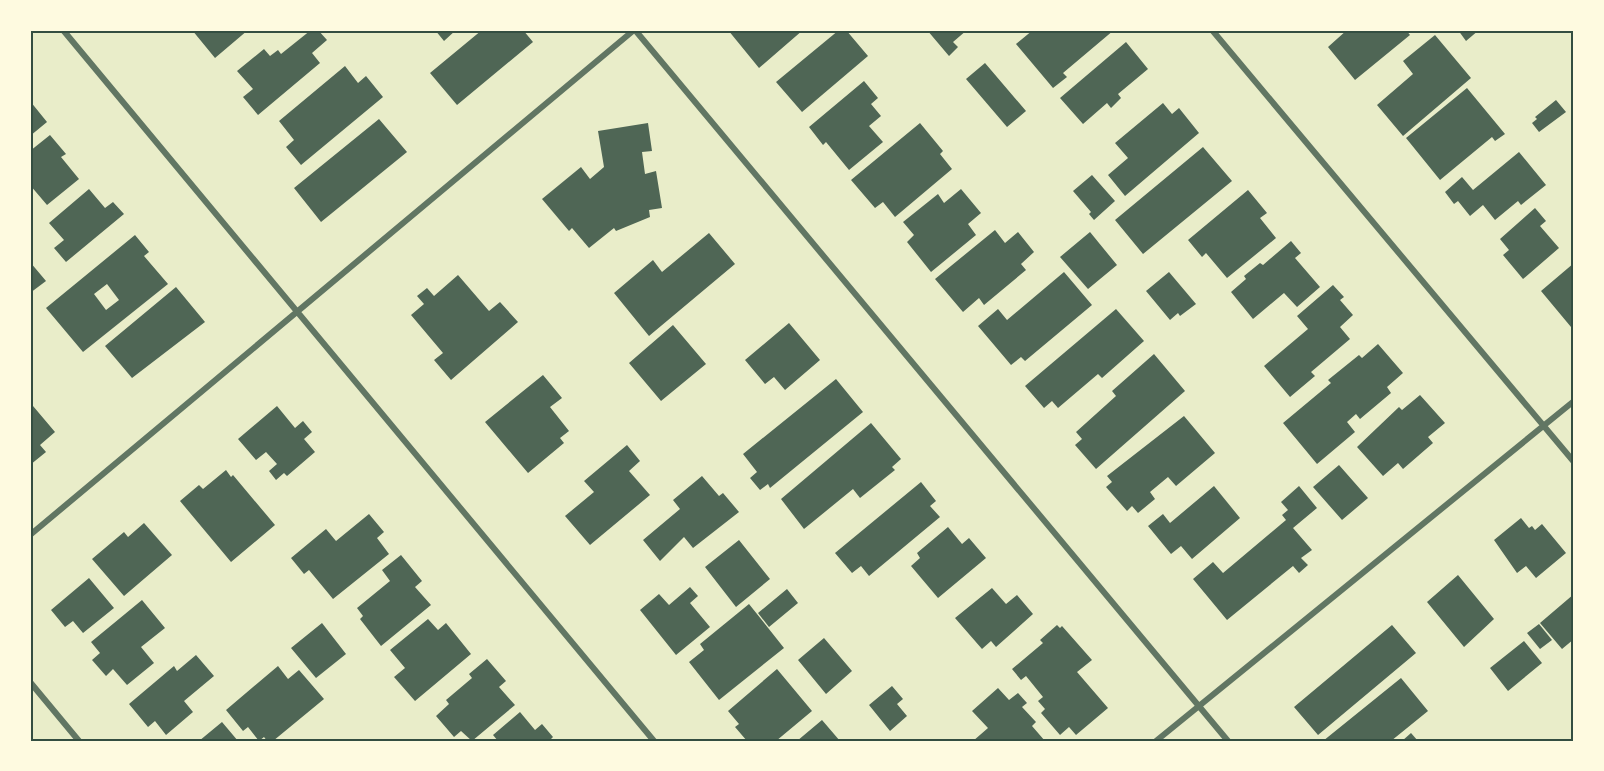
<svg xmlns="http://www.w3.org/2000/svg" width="1604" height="771" viewBox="0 0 1604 771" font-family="'DejaVu Sans',sans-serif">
<rect width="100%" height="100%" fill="#e9edc9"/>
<!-- building -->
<path fill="#4f6655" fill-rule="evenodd" d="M192,30h56l-33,28z
M311,30h7l9,10 -15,13 8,10 -62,52 -15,-18 10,-8 -16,-18 27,-22 6,7 8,-6 3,4z
M435,30h21l-12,11z
M482,30h41l10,12 -76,63 -27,-32z
M728,30h75l-44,38z
M839,30h7l22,26 -66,56 -26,-30z
M927,30h40l-14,12 5,5 -9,9z
M1033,30h81l-51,43 4,4 -14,11 -37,-44z
M1347,30h59l4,5 -55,45 -27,-33z
M1458,30h21l-13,11z
M1435,35l36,43 -68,58 -26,-31 36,-31 -10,-13z
M1126,42l22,27 -30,25 3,4 -10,10 -4,-5 -24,21 -23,-26z
M985,63l41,48 -19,16 -41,-48z
M345,66l13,17 8,-7 17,21 -82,68 -15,-18 8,-7 -15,-19z
M864,81l14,17 -7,6 10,12 -12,10 14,16 -34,28 -23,-28 -3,3 -14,-18z
M1467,88l38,46 -10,7 -3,-4 -52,43 -34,-42z
M1556,100l10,12 -27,20 -7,-9 5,-4 -2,-2z
M30,101l17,21 -17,14z
M1163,103l9,11 7,-6 20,25 -74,63 -17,-21 20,-17 -13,-15z
M379,119l28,33 -86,70 -27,-34z
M648,123l4,28 -10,1 3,22 11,-3 6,37 -13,2 1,7 -34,14 -2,-3 -25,20 -17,-20 -3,3 -27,-32 39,-32 9,12 14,-12 -6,-36z
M920,123l23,28 -3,3 12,15 -57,48 -12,-15 -8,6 -24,-28z
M50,135l16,19 -5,3 18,22 -32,26 -17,-20v-34z
M1203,147l29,34 -89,73 -28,-34z
M1519,152l27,33 -25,20 -3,-4 -23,19 -12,-15 -13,11 -12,-15 -4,3 -9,-12 17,-15 11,13z
M1092,175l23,26 -21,19 -5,-6 2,-2 -18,-21z
M89,189l16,19 8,-6 11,12 -58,48 -12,-14 10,-8 -15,-17z
M961,189l20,24 -13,11 8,11 -45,37 -24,-30 7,-7 -11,-13 35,-28 6,9z
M1248,190l19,23 -7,5 16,20 -49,40 -21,-25 -4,4 -14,-17z
M1535,208l11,13 -6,5 19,22 -36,31 -20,-24 6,-5 -9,-11z
M995,230l10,13 13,-11 16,20 -13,12 5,6 -42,35 -5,-7 -16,14 -28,-33z
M1090,232l27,33 -29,24 -28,-32z
M709,233l26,31 -86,72 -35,-43 39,-33 9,12z
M135,235l14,17 -5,4 24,28 -85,68 -37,-44zM107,284l12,16 -13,10 -12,-16z
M1291,241l10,12 -6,5 25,29 -23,20 -13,-14 -31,26 -22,-27 15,-13 -2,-3 16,-13 3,2z
M30,262l16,19 -16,12z
M1574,263v61l-3,3 -30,-36z
M1064,272l28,33 -67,56 -4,-4 -10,8 -33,-39 20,-17 9,11z
M1169,272l27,32 -16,12 -2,-3 -8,7 -24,-29z
M458,275l31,36 11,-9 18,20 -67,58 -17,-20 9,-7 -32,-38 13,-11 -7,-8 10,-8 7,8z
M1333,285l11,12 -4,3 13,15 -13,12 10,12 -39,33 4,4 -25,21 -26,-31 44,-37 -11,-13z
M176,287l29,35 -73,56 -27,-32z
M1116,309l28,32 -42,37 -4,-4 -40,34 -6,-7 -8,7 -19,-22z
M789,323l31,37 -35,30 -11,-13 -9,7 -20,-24z
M673,325l33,39 -45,37 -32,-38z
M1378,344l25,29 -16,14 4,6 -31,26 -4,-5 -9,8 8,10 -38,32 -34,-41 48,-40 -3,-3 31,-25 3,3z
M1154,354l31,37 -89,78 -21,-24 7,-6 -6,-7 40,-36 -4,-5z
M543,375l19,23 -12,9 19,24 -9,7 4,5 -36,30 -43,-51z
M836,379l27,33 -93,76 -2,-4 -8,6 -10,-12 7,-6 -14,-18z
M1420,395l25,28 -17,14 5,6 -30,26 -5,-6 -15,13 -26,-29 42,-40 3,3z
M33,406l22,26 -15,13 6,7 -16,13v-56z
M277,406l18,22 8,-7 9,11 -8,7 11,13 -28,24 -3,-3 -8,7 -7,-9 8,-7 -11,-12 -10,8 -18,-21z
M1184,416l31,37 -39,33 -8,-9 -18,15 5,7 -17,14 -6,-7 -5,5 -21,-24 6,-5 -5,-6z
M871,423l30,36 -9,8 3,3 -35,28 -7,-9 -49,40 -23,-30z
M627,445l13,16 -11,10 21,24 -60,50 -25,-29 29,-24 -10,-11z
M1339,465l29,33 -26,22 -29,-33z
M226,470l5,7 2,-2 42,50 -44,37 -51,-61 19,-16 4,4z
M702,476l17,20 4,-3 16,19 -46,36 -9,-11 -24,24 -17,-21 37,-31 -7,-9z
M921,482l15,19 -6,5 10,11 -71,59 -8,-10 -9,7 -17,-20z
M1214,486l26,32 -48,41 -11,-13 -10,8 -23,-28 15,-12 7,9z
M1299,486l18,22 -24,20 19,22 -11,8 7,7 -9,8 -6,-7 -66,54 -34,-41 20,-17 10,11 63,-53 -4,-5 6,-5 -7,-8z
M369,514l15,18 -7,6 12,16 -56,45 -24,-29 -5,4 -13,-16 35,-29 10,12z
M1521,518l8,10 3,-2 3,4 7,-6 24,29 -30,25 -10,-12 -9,7 -23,-33z
M144,523l28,32 -48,41 -32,-37 32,-27 4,5z
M948,527l14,17 7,-6 17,20 -48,40 -27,-32 9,-8 -3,-5z
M739,540l31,39 -34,28 -31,-40z
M401,555l21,26 -7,6 16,18 -50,41 -21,-27 3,-3 -6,-8 33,-27 -8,-11z
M1458,575l36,44 -30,28 -37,-45z
M89,578l25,30 -31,25 -10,-12 -8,6 -14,-17z
M690,587l8,9 -8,7 20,24 -34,28 -36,-45 19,-16 10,11z
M992,588l14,16 11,-9 16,19 -37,33 -5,-6 -9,8 -27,-31z
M787,589l11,14 -29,24 -11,-14z
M1574,594v45l-12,10 -22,-26z
M142,600l23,28 -24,19 13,16 -27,22 -14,-16 -7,7 -14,-16 8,-7 -9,-11z
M749,604l35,44 -65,52 -30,-38 15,-12 -4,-6z
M428,619l10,11 8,-7 25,31 -56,47 -21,-24 11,-9 -15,-18z
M322,623l24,31 -30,24 -25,-30z
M1539,624l13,16 -12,9 -13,-16z
M1057,625l3,3 2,-2 30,34 -15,12 31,36 -32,27 -7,-8 -9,8 -19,-22 4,-4 -7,-8 5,-4 -17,-21 -5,4 -9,-11 31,-26 -3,-3z
M1392,625l24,28 -98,82 -24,-28z
M824,638l28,33 -26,23 -28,-34z
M1524,641l18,22 -34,28 -18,-23z
M196,655l18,21 -30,25 9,11 -27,23 -11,-14 -7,6 -19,-23 45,-38 3,5z
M487,659l19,22 -7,6 16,18 -43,36 -11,-10 -7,6 -18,-21 13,-12 -3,-4 26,-22 -3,-4z
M278,666l10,13 11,-9 25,29 -51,42h-6l-3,-4 -5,4 -11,-14 -5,4 -17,-21z
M777,669l35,42 -36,30h-29l-12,-14 4,-3 -11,-13z
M1401,678l27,33 -37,30h-68z
M892,686l11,13 -6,5 10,12 -17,15 -21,-26z
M998,688l11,12 9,-7 9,10 -5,4 14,15 -4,4 13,15h-72l15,-13 -16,-17z
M520,712l15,18 7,-6 11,13 -4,4h-51l-5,-6z
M822,720l18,21h-43z
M222,722l16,19h-39z
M1411,733l7,8h-16z"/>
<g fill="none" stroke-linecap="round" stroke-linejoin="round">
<!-- minor -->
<path stroke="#617663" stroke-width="6" d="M63,30l591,711
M635,30l593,711
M1212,30l362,432
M30,535l604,-505
M30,682l49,59
M1156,741l418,-340"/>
</g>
<!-- border -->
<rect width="1604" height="771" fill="none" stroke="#fefae0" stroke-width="63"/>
<rect x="32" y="32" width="1540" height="708" fill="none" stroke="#344e41" stroke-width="2"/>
</svg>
